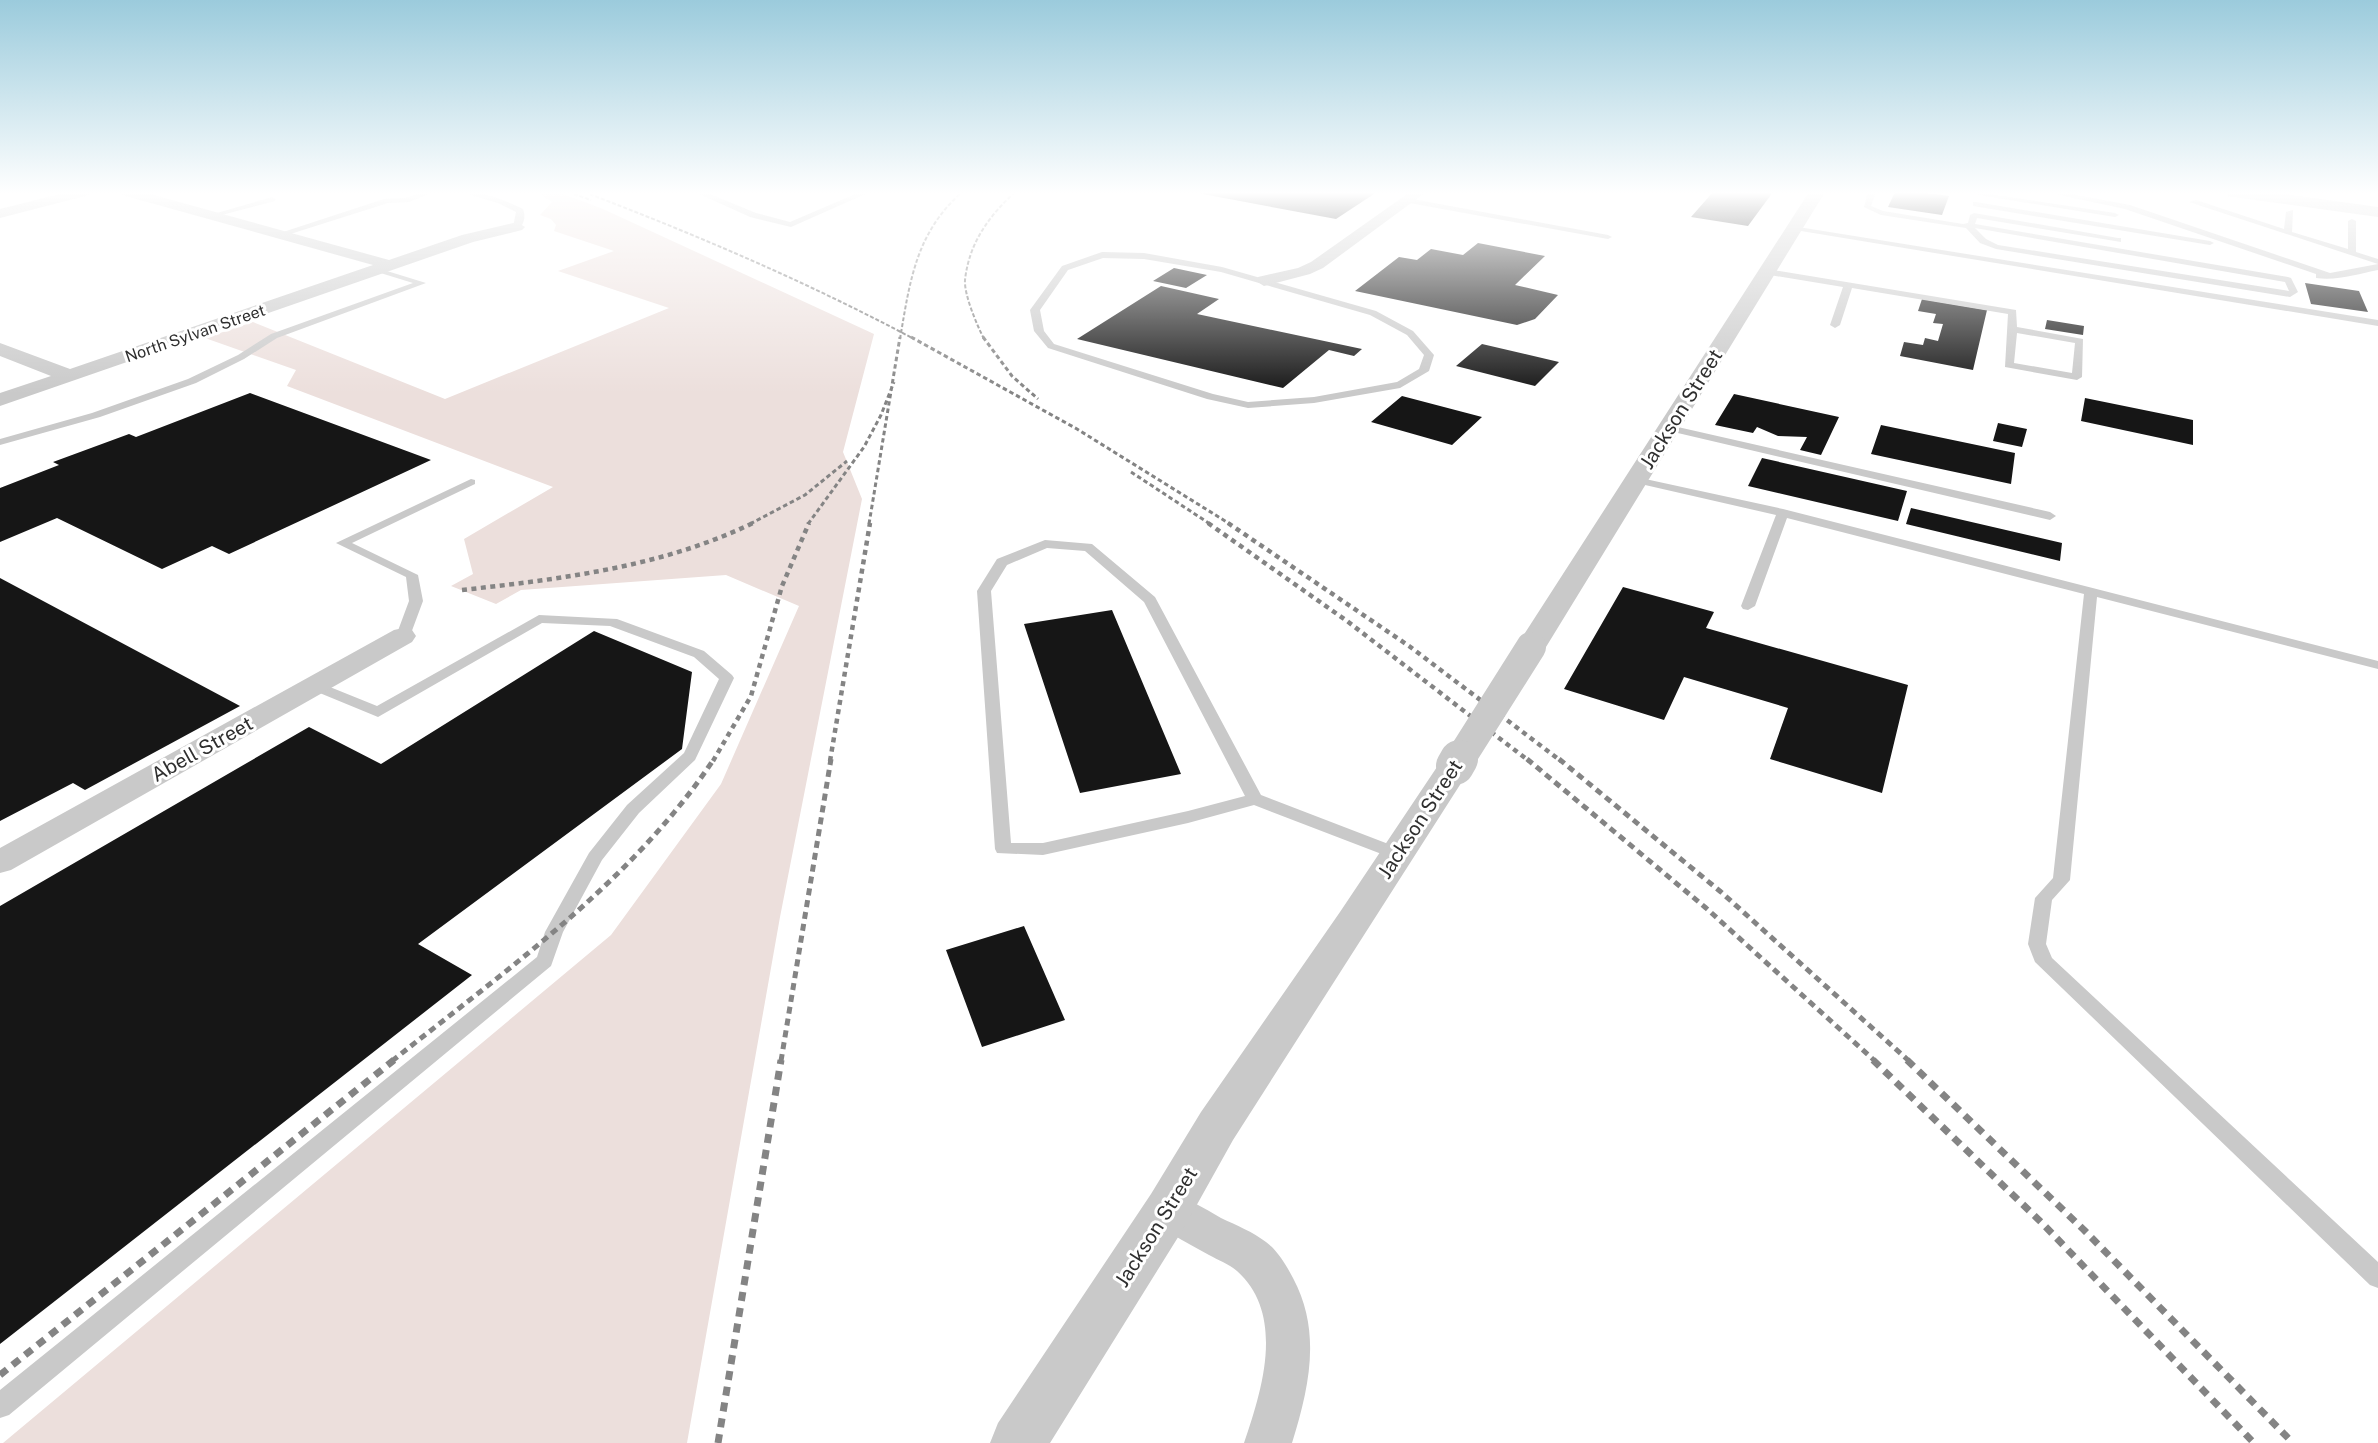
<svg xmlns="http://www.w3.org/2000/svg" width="2378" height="1443" viewBox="0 0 2378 1443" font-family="'Public Sans',sans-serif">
<rect width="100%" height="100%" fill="#fff"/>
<!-- green -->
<path fill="#ecdfdc" d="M537,192h21l45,17 271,125 -31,118 19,47 -82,418 -93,526h-684l608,-508 110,-151 78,-178 -73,-31 -205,15 -25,14 -45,-18 22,-12 -9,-35 89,-52 -266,-101 9,-16 -91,-32 48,-16 192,77 224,-91 -111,-37 56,-20 -60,-20 2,-6 -5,-6 -11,-4 12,-13z"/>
<!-- building -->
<path fill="#161616" d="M1192,192h185l-41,27z
M1713,192h60l-25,34 -57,-9z
M1895,192h26l28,4 -7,19 -54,-8z
M1478,243l67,13 -30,29 43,10 -23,24 -18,6 -162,-34 44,-34 18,3 14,-11 32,6z
M1174,268l33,7 -21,13 -33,-7z
M2305,283l54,8 9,21 -57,-8z
M1161,286l58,13 -22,15 165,35 -8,7 -25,-6 -46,38 -206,-49z
M1922,299l65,11 -14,60 -73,-14 4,-14 19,3 2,-7 13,3 5,-17 -10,-1 3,-9 -18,-3z
M2047,320l37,6 -1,9 -38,-6z
M1482,344l77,18 -24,24 -79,-20z
M250,393l181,67 -202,94 -17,-8 -50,23 -105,-51 -57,24v-54l59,-23 -6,-3 76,-28 7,3z
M1734,394l105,23 -18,38 -21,-5 7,-13 -29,-1 -21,-9 -4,6 -38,-8z
M1402,396l80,21 -30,28 -81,-23z
M2085,398l108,22v25l-112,-24z
M1998,423l29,6 -5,18 -29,-6z
M1881,425l134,28 -4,31 -140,-30z
M1762,458l145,33 -9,30 -150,-35z
M1911,508l151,35 -2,18 -154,-37z
M0,578l240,128 -155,84 -12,-7 -73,38z
M1623,587l91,25 -8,16 202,57 -26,108 -112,-34 18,-51 -104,-31 -20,43 -100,-31z
M1112,610l69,164 -101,19 -56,-169z
M594,631l98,41 -10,77 -264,195 54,31 -472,369v-438l309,-179 72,37z
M1024,926l41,94 -83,27 -36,-97z"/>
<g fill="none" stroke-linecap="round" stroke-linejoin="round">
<!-- service -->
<path fill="#c9c9c9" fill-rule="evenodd" d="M423,192h11l-25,10 -21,1 -104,33 -7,-2 107,-35 21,-1z
M461,192c22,0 42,7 62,17 3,7 1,18 -6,20l-4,-2 3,-15 -18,-9z
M695,192h10l51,21 34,9 70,-30h10l-79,35 -41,-10z
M1868,192h8l-5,14 12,5 80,13 5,-1 2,-8 4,-2 144,25h3v4l-144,-24 -2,6 313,53 3,1 7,14 -8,5 -294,-48 -16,-6 -14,-15 -85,-13 -17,-8zM1975,228l310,54 4,9 -291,-46 -12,-6z
M1976,192l139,21 4,2 -4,2 -136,-22z
M2046,192h15l69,13 200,68 48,-9 -189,-62 7,-2 88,29 2,-17 7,-2 -1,22 56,17v-28l4,-2 4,2v31l22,7v11c-20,4 -41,11 -62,8v-4l-191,-65z
M272,197l4,2 -1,2 -61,16 -4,-2z
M1407,198l201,37 4,2 -4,2 -204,-37v-4z
M1976,202l234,39 4,2 -4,2 -237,-39v-4z
M1792,226l586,94v6l-583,-96h-3z
M1102,252l42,1 78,14 154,44 37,20 21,24 -5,16 -29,17 -86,15 -66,5 -41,-9 -159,-51 -14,-17 -4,-21 32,-44zM1103,258l41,1 77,13 149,43 37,20 17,20 -5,14 -22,13 -83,15 -66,5 -35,-8 -159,-50 -10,-13 -4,-21 28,-40z
M374,267l52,16 -149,55 -33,21 -48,24 -96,34 -100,28v-6l92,-26 96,-34 50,-24 33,-21 142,-51 -39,-12z
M1767,269l249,41 1,17 66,12 -1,38 -5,3 -72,-13 3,-53 -156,-26 -12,37 -5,3 -5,-3 13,-38 -79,-13 -1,-2zM2017,333l58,10 -3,30 -58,-10z
M1669,425l381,87 6,4 -6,4 -385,-90 -1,-2z
M1636,477l147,32 595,152v8l-281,-72 -27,283 -18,20 -6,44 6,14 326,304v26l-8,-3 -335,-323 -7,-18 7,-46 18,-20 31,-284 -297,-76 -32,88 -7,4 -5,-1 -2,-3 35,-91 -144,-33v-4z
M471,479l4,1v4l-123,59 66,32 5,26 -13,35 -2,3h-10l-2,-3 13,-35 -3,-24 -70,-34z
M1045,540l47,4 63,53 106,198 143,55 2,4 -2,4h-12l-138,-53 -66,18 -145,32 -46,-2 -2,-4 -18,-258 20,-32zM1047,548l38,3 59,51 101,194 -57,15 -145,32h-32l-20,-252 16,-26z
M539,615l78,4 87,32 28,24 2,3 -39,82 -56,53 -37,47 -39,72 -12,34 -542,449 -9,3v-28l537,-433 8,-25 44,-79 38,-48 57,-52 35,-74 -25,-22 -84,-31 -68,-3 -164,94 -68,-28 -2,-3 2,-3h10l57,23z"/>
<!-- minor -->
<path fill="#c9c9c9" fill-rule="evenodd" d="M68,192h23l-2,3 -89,23v-9z
M120,192h23l246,68 73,-25 55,-13 8,5 -3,3 -49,12 -473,164v-13l51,-17 -51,-20v-13l70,26 303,-104 -251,-70z
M1410,192h16l-103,76 -13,6 -46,12 -8,-5 2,-4 40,-9 13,-6z
M403,628l9,2 4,6 -4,6 -401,228 -11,3v-25l394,-218z
M1168,1191c19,7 36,17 53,27 15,7 32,14 45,24 12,9 20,23 27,36 29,54 16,110 -1,165h-48c18,-53 42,-128 -7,-172 -8,-7 -19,-11 -28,-16 -19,-10 -37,-21 -56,-32l-6,-13 6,-13z"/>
<!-- tertiary -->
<path fill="#c9c9c9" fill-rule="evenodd" d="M1809,192h16l-279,455 -4,7 -11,2 -11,-2 -4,-7z
M2226,192h44l108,15v10l-144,-20 -6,-1z
M1455,755l12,3 5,8 -239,374 -48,86 -135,217h-60l8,-20 153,-229 50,-82 139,-200 103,-154z"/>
<!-- rail-far4 -->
<path stroke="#848484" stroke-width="2" stroke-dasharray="4 2" stroke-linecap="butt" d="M568,192l23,8
M584,192c113,43 223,90 330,147
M900,339c10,-59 16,-106 62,-147
M984,339c-7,-14 -20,-44 -19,-59 4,-37 24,-64 50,-88"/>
<!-- rail-far3 -->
<path stroke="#848484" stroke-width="3" stroke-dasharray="4.5 3" stroke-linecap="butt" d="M911,337l166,92 153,95
M983,337l29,39 26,23
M1131,472l79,52
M750,524l55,-29 42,-34
M808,524l56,-77 17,-32 13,-33
M869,524l31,-187"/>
<!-- rail-far2 -->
<path stroke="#848484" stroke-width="4.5" stroke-dasharray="5 4.5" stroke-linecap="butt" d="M1208,523l139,98 182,140
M1228,523l181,123 152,115
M462,590c99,-11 200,-23 291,-67
M713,761l38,-65 31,-110 27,-63
M830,761l40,-238"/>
<!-- rail-far1 -->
<path stroke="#848484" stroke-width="5" stroke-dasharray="7 5" stroke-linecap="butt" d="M1527,759l179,149 169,153
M1559,759l162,133 188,169
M392,1061c114,-91 240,-179 322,-302
M781,1061l50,-302"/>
<!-- rail -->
<path stroke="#848484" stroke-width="7" stroke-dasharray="9 7" stroke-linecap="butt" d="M1873,1060l168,162 213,221
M1907,1060l177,170 209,213
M0,1375l394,-315
M718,1443l63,-383"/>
<!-- tertiary-bridge-far1 -->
<path stroke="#c9c9c9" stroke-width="30" d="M1459,761l72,-114"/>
<!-- tertiary-bridge -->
<path stroke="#c9c9c9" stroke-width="38" d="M1455,766l4,-7"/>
</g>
<!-- sky -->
<linearGradient id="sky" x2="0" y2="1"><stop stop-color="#9bcbdc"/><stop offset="0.49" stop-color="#fff"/><stop offset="1" stop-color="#fff" stop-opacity="0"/></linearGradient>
<rect width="2378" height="394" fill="url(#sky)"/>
<g text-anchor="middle" stroke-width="6" stroke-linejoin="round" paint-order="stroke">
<!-- far-street labels -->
<g font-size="16" fill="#2f2f2f" stroke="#fff">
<text transform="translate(195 333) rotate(-19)" y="6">North Sylvan Street</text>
</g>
<!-- street labels -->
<g font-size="20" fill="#2f2f2f" stroke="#fff">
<text transform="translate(1681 409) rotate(-58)" y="7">Jackson Street</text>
<text transform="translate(202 749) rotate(-29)" y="7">Abell Street</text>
<text transform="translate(1420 819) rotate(-57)" y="7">Jackson Street</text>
<text transform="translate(1156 1227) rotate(-58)" y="7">Jackson Street</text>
</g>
</g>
</svg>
